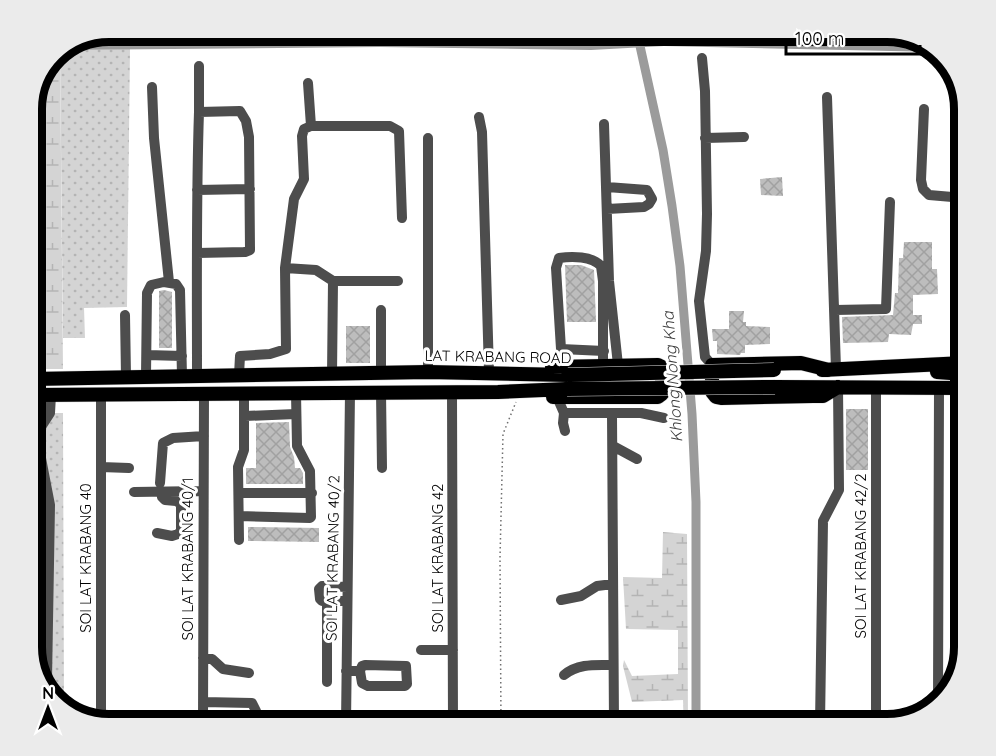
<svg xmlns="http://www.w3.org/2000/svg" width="996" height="756" viewBox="0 0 996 756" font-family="Quicksand,sans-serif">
<defs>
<pattern id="green-dots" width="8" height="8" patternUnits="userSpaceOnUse" patternTransform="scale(1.5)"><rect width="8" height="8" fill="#d4d4d4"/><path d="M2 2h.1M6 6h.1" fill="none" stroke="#b4b4b4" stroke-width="1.8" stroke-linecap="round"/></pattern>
<pattern id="wetland-marsh" width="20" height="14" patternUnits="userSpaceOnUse" patternTransform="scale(1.5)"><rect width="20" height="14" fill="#d4d4d4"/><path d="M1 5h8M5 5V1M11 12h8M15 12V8" fill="none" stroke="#b4b4b4"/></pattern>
<pattern id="building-cross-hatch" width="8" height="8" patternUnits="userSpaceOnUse" patternTransform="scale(1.5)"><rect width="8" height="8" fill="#bdbdbd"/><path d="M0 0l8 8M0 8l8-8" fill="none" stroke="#a1a1a1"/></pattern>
</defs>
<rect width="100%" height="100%" fill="#fff"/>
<!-- green -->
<path fill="url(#green-dots)" d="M130,49l-3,258 -43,1 1,30h-22l-3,-288z
M32,413h31l1,296 -2,-1 -30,-56z"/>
<!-- wetland -->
<path fill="url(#wetland-marsh)" d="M60,50l3,319h-31v-265l26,-53z
M663,532l24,2 1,190h-4l-1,-24 -51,2 -9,-36 1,-6 8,16 46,-2v-44l-52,-1 -3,-52 39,1z
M555,711h49l-13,13h-35z"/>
<!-- water -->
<path fill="#9b9b9b" d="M109,32h778l47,16 4,4 -274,-6 -73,4 -211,-3 -321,3z"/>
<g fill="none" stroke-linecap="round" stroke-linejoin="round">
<!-- canal -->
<path stroke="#9b9b9b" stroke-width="9" d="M638,37l25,113 9,56 8,60 12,148 4,88v222"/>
</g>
<!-- building -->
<path fill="url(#building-cross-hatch)" d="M782,177l1,19 -22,-1 -1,-16z
M904,242h28v27h5l1,25 -25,1v20h9v9h-9l-2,11 -22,-1 -1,8 -45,1 -1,-26 51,-2 2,-22h3l1,-35h4z
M565,265h16l13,5 2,52h-29z
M164,290l8,2v56h-13v-57z
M729,311h15l-1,11h3v4l24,1v17l-25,1v8h-4l-1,2 -23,-1v-13h-4l-1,-12h17z
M346,326h24v37h-24z
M846,409h22v61h-22z
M289,422l1,25 4,10 1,11h5l3,5v11h-57v-16h10v-45z
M248,527l71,1v14l-71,-1z"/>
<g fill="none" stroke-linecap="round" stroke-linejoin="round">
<defs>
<path id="major" d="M552,367l106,-2 4,2v27l-4,3h-105
M822,370l142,-7
M829,370l-28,-7 -89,2v27l4,5 5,1 92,-2h10l15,-9
M937,372l27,2
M32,379l396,-7 140,3
M775,387l189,1
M32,395l466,-3 69,-3"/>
</defs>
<!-- major casing -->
<use href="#major" stroke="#dbdbdb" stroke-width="15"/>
<!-- path -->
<path stroke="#6f6f6f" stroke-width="1.5" stroke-dasharray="1.5 3" stroke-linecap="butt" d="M501,724l-1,-166 3,-124 13,-32"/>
<!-- minor -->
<path stroke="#4d4d4d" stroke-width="10" d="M702,58l3,33 2,123 -1,37 -7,50 6,56 7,8
M199,66v46
M308,83l3,43
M152,87l2,51 15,144
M827,97l9,272
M924,109l-3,71 2,9 6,6 35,3
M479,117l3,15 7,240
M604,124l5,157 9,84
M705,138l39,-1
M607,187l40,3 5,9 -3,5 -5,3 -37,2
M197,190l53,-1
M197,253l48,-1 5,-2 -1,-113 -3,-16 -6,-10 -41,1c-3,88 -2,175 -2,263
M285,268l31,2 17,11
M835,310l51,-1 4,-107
M125,315l1,61
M561,349l43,2
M147,355l35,1
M560,367l1,-18 -5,-81 3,-10c13,-2 33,-2 42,8l2,15v84
M428,372v-234
M381,373v-63
M146,375l1,-82 4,-8 13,-3 12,2 4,6 2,86
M239,375l1,-19 30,-2 16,-5 -1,-81 9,-69 10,-20 -2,-43 2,-7 7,-3h79l9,5 3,87
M332,375l1,-94h65
M381,392l1,76
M452,392l1,332
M557,397l7,16h77l23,5
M564,413l-1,10 2,8
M612,414l2,310
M245,416l51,-2
M613,446l24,13
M101,467l28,1
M160,483l3,-40 10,-5 31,-2
M134,492l69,-1
M239,493h73
M239,516l71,2 1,-1 -1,-46 -13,-25 -1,-53
M157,533l15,3 6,-2 3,-3v-27l-5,-3 -11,-1 -3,-3 -1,-5
M239,540l-1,-73 6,-17v-57
M561,600l20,-4 16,-10 16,-2
M327,601v81
M347,601h-25l-2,-2 -1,-10 3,-3 25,1
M421,650h32
M203,658l9,1 11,10 26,4
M346,671h14l2,-5 3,-1 41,1 1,18 -2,2h-37l-6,-3 -2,-12
M564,675c14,-12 32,-10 49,-10
M47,680l3,-175 -11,-57v-14l2,-7 9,-14 1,-18
M203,702l49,1 4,8 2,8
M938,703l1,-315
M101,722v-329
M203,724l1,-331
M346,724l4,-332
M820,724l3,-203 16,-31 -1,-103
M876,724v-336"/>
<!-- major -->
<use href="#major" stroke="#000" stroke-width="14"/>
<defs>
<path id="major-bridge" d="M568,375l206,-5
M567,389l208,-2"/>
</defs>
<!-- major-bridge casing -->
<use href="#major-bridge" stroke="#dbdbdb" stroke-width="15" stroke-linecap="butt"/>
<!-- major-bridge -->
<use href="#major-bridge" stroke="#000" stroke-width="14"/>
</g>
<g text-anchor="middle" stroke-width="6" stroke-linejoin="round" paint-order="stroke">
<!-- street labels -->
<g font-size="15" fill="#000" stroke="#fff">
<text transform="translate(498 357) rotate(1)" y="5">LAT KRABANG ROAD</text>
<text transform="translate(861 556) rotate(-90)" y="5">SOI LAT KRABANG 42/2</text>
<text transform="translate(86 558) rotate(-90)" y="5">SOI LAT KRABANG 40</text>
<text transform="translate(333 558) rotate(-89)" y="5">SOI LAT KRABANG 40/2</text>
<text transform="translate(438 558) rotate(-90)" y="5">SOI LAT KRABANG 42</text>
<text transform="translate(188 559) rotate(-90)" y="5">SOI LAT KRABANG 40/1</text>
</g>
<!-- water labels -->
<g font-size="16" font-style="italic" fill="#3c3c3c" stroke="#fff">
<text transform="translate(672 377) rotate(-94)" y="6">Khlong Nong Kha</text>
</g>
</g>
<!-- crop -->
<path d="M0 0H996V756H0ZM109 42H887A67 67 0 0 1 954 109V647A67 67 0 0 1 887 714H109A67 67 0 0 1 42 647V109A67 67 0 0 1 109 42Z" fill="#ebebeb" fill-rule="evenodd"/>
<path fill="none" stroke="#000" stroke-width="8" d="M109 42H887A67 67 0 0 1 954 109V647A67 67 0 0 1 887 714H109A67 67 0 0 1 42 647V109A67 67 0 0 1 109 42Z"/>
<!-- north arrow -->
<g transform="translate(48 708)" stroke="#ffffff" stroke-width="4.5" paint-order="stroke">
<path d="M0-4.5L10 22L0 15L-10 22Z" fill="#000000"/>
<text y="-9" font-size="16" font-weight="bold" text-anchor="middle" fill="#000000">N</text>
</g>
<!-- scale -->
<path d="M786 45v9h134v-9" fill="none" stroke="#000000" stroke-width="3"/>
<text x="795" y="45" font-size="18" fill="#000000" stroke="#ffffff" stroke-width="4.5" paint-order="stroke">100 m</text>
</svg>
